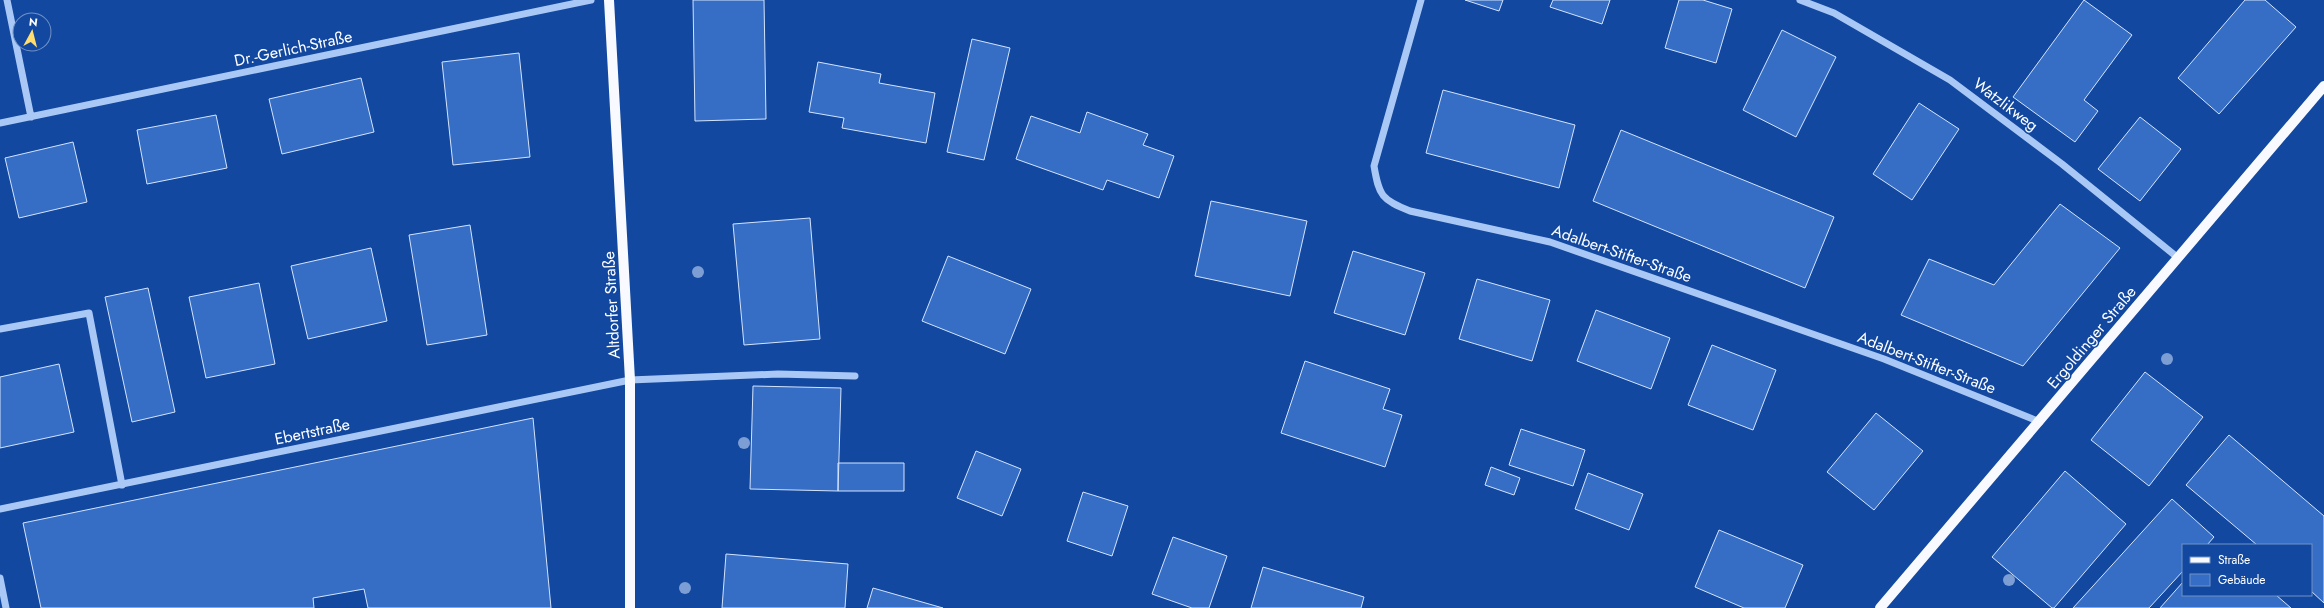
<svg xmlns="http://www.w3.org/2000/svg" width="2324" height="608" viewBox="0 0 2324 608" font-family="Jost,sans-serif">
<rect width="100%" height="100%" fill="#1248a0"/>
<!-- building -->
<path fill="#366ec5" stroke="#d3e4fe" d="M693,0h71l2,119 -71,2z
M1465,0h38l-4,11z
M1553,0h57l-8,24 -52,-17z
M1679,0h24l29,9 -16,54 -51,-15z
M2084,0l48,35 -48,65 14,11 -23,31 -62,-45z
M2245,0h20l31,27 -77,87 -41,-36z
M1782,30l54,27 -40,80 -53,-27z
M972,39l38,9 -26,112 -37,-8z
M519,53l11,104 -77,8 -11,-103z
M818,62l63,12 -2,9 56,10 -9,50 -84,-15 2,-10 -35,-6z
M361,78l13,54 -92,22 -13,-55z
M1443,90l132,35 -16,63 -133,-35z
M1919,103l40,26 -47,71 -39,-26z
M1087,112l61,22 -5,11 31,11 -15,42 -52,-18 -4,10 -87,-31 15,-43 49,17z
M216,115l11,53 -80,16 -10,-54z
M2140,117l41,32 -41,52 -42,-32z
M1621,130l213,87 -29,71 -212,-87z
M73,142l14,60 -68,16 -14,-60z
M1211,201l96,20 -17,75 -95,-20z
M2060,204l60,44 -97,118 -122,-51 28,-56 65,26z
M810,218l10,121 -76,6 -11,-121z
M470,225l17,110 -60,10 -18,-110z
M371,248l16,73 -79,18 -17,-73z
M1353,251l72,22 -20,62 -71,-22z
M948,256l83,33 -26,65 -83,-33z
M1477,279l73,21 -18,61 -73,-22z
M259,283l16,81 -69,14 -17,-81z
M148,288l27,124 -43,10 -27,-125z
M1596,310l74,28 -19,51 -74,-28z
M1712,345l64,25 -23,60 -65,-25z
M1305,361l85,28 -7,20 19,6 -17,52 -104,-34z
M59,364l15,68 -74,16v-71z
M2145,372l58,45 -54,69 -58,-46z
M753,386l88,2 -3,103 -88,-2z
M1876,413l47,38 -49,59 -47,-38z
M533,418l18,190h-183l-4,-19 -51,9 1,10h-273l-18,-85z
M1521,429l64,21 -12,36 -64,-21z
M2229,435l95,81v87l-13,-12v-46h-54l-71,-60z
M976,451l45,18 -19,47 -45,-18z
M838,463h66v28h-66z
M1491,467l29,11 -6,17 -29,-10z
M2065,471l61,53 -72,84h-2l-60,-51z
M1588,473l55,21 -14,36 -54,-21z
M1083,492l45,14 -16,50 -45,-15z
M2172,499l42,38 -7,8h-24v26l-34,37h-76z
M1719,530l84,35 -18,43h-41l-49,-21z
M1173,537l54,19 -18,52h-17l-40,-14z
M726,554l122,10 -3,44h-123z
M1263,567l101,30 -3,11h-110z
M2183,582v13h93l15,13h-131z
M873,588l70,20h-76z"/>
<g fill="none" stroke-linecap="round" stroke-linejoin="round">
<!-- minor -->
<path stroke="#aac8f5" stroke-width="7" d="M7,0l24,117
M1421,0l-47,166c5,30 8,34 36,45l140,31 334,117 156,63
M1800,0l34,13 116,67 112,84 115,93
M0,123l591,-123
M0,329l89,-16 33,172
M0,509l630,-129 148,-6 77,2
M0,578l6,30"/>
<!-- major -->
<path stroke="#f8faff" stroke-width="10" d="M609,0l21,380v228
M1880,608l444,-522"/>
</g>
<!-- trees -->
<g fill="#7c9ed4">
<circle cx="698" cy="272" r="6"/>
<circle cx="2167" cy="359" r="6"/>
<circle cx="744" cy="443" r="6"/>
<circle cx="2009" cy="580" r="6"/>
<circle cx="685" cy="588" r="6"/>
</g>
<g text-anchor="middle" stroke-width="3" stroke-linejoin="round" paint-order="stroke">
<!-- street labels -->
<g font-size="16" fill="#fff" stroke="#1248a0">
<text transform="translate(293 48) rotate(-12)" y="6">Dr.-Gerlich-Straße</text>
<text transform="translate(2006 104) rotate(37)" y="6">Watzlikweg</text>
<text transform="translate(1622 253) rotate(19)" y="6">Adalbert-Stifter-Straße</text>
<text transform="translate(611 305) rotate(-93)" y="6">Altdorfer Straße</text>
<text transform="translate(2091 337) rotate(-50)" y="6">Ergoldinger Straße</text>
<text transform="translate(1927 362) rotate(21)" y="6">Adalbert-Stifter-Straße</text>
<text transform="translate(312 431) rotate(-12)" y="6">Ebertstraße</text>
</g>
</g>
<!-- legend -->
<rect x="2182" y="544" width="130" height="52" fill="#1248a0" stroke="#7191c6"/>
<rect x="2190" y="557" width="20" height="6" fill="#f8faff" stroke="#7191c6"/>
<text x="2218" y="564" font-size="12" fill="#ffffff">Straße</text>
<rect x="2190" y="574" width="20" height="12" fill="#366ec5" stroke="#7191c6"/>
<text x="2218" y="584" font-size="12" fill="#ffffff">Gebäude</text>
<!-- north arrow -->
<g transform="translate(32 32) rotate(7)"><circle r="19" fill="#1248a0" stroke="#7191c6"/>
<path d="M0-3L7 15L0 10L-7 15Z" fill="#ffdd6e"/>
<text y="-6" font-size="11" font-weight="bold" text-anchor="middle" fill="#ffffff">N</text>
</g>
</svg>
